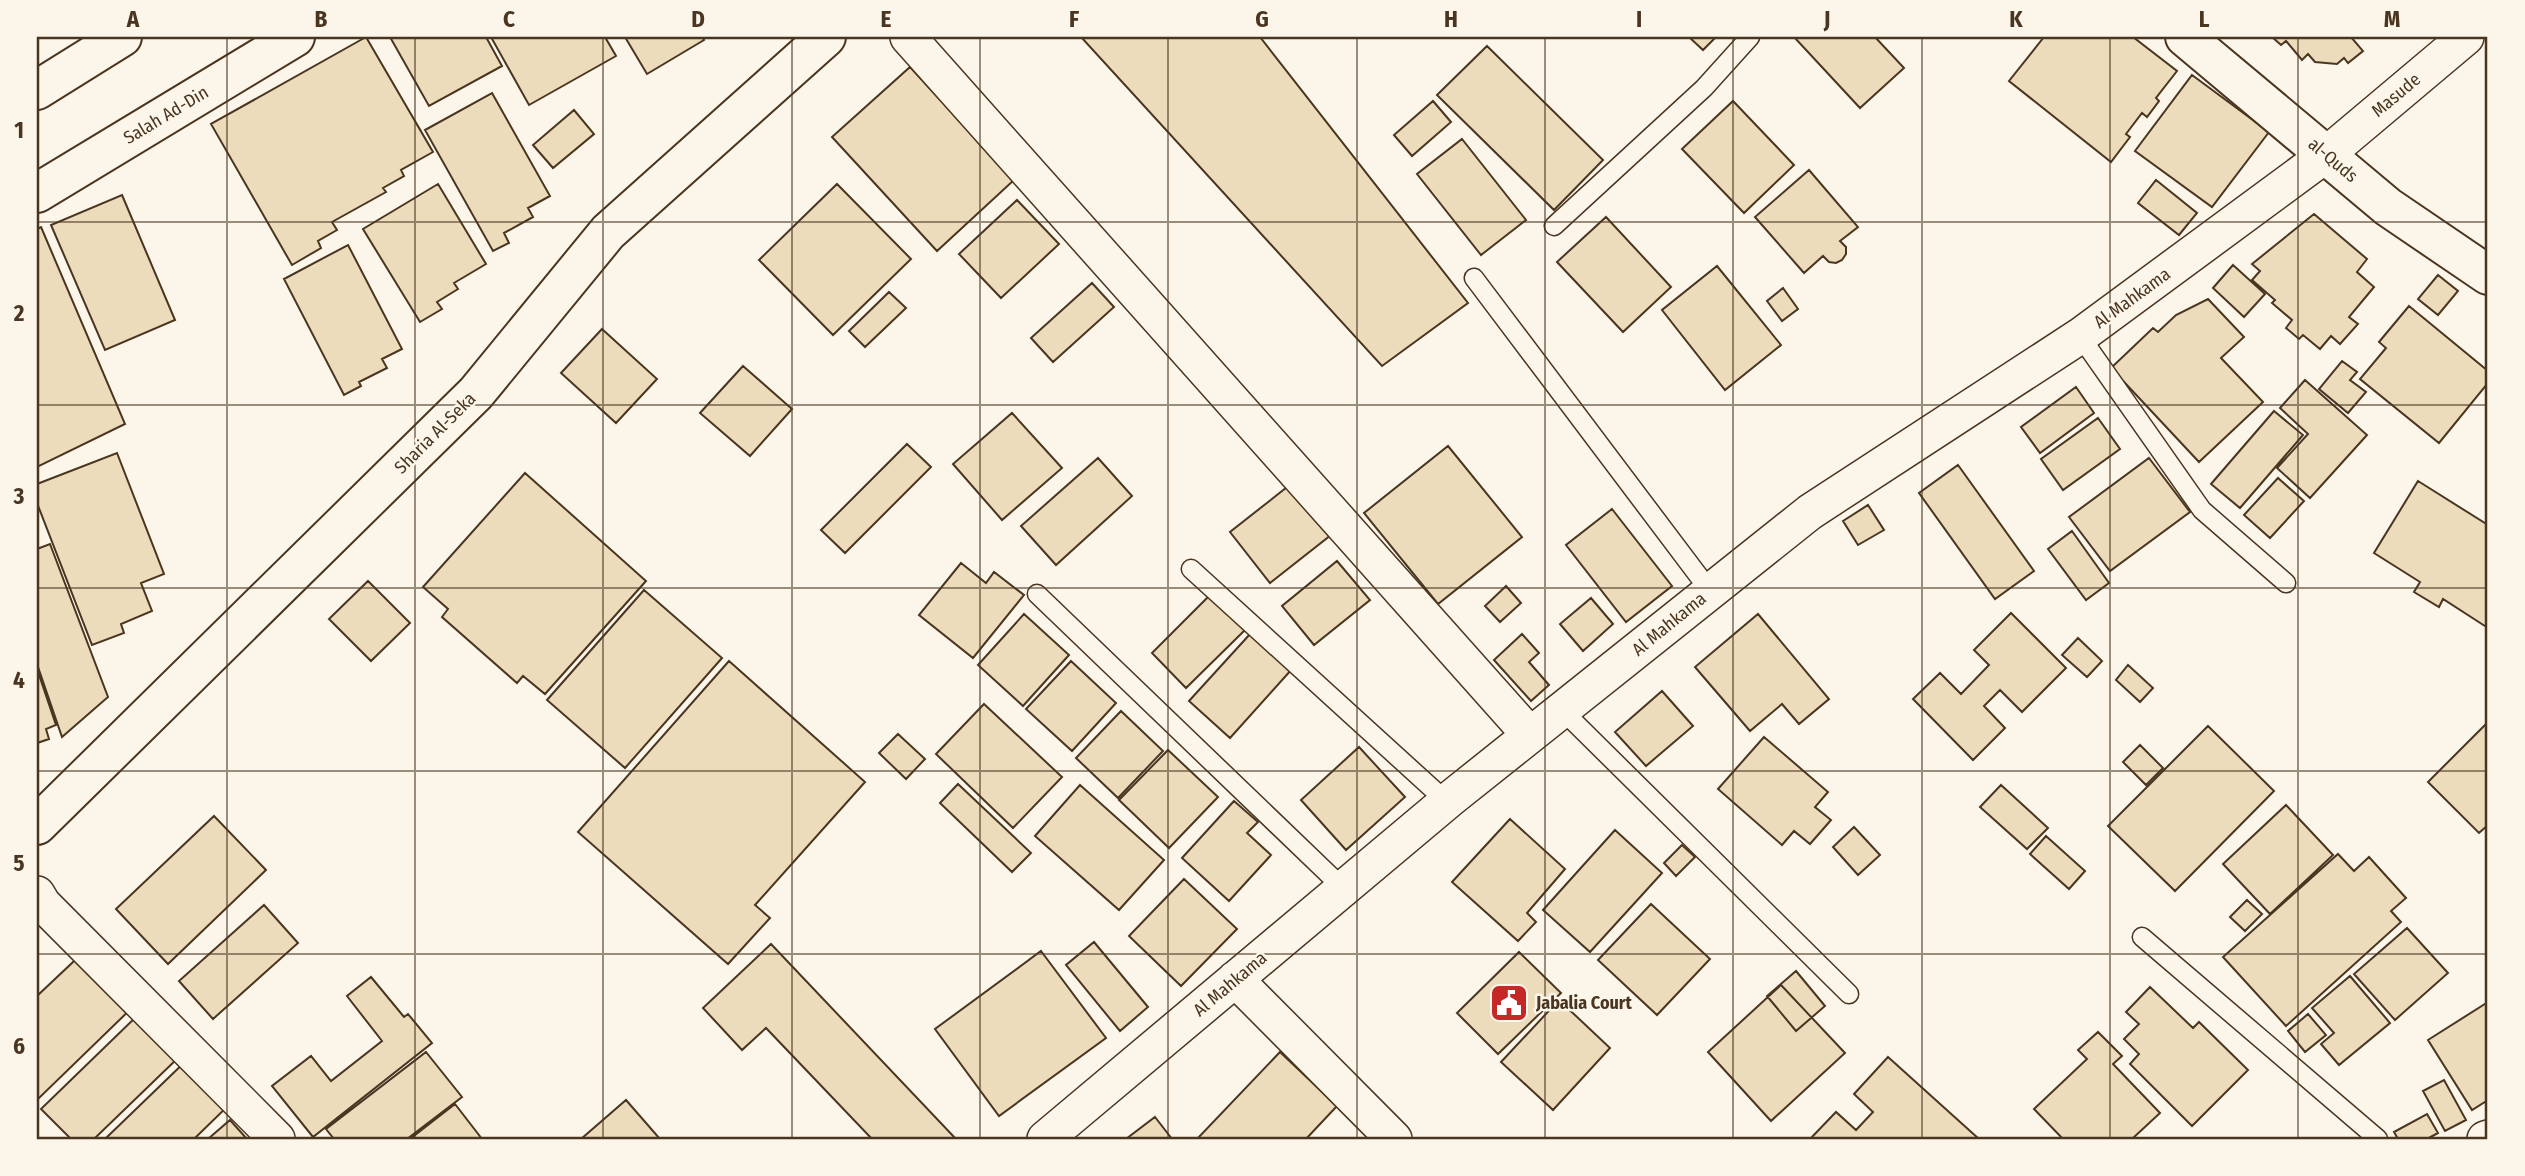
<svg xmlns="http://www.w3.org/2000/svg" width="2525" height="1176" viewBox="0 0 2525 1176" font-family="'Fira Sans Condensed',sans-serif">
<rect width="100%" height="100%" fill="#fbf6e9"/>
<!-- building -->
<path fill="#ecdcbc" stroke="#4a3520" stroke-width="2" d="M366,37l67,115 -32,18 3,6 -21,12 3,4 -54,30 5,8 -19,11 3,7 -29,17 -81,-141z
M390,37h96l16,29 -73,40z
M491,37h114l11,19 -87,49z
M625,37h77l2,3 -57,34z
M1081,37h179l208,266 -86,63z
M1689,37h27l-13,13z
M1794,37h81l29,31 -44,40z
M2044,37h89l44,34 -21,27 3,3 -12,16 -5,-4 -16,21 4,3 -19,25 -102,-81z
M2272,37h79l12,14 -15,12 -4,-5 -7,6 -22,-2 -7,-8 -6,6 -16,-19 -5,4z
M1487,46l116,114 -49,50 -117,-115z
M910,67l104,113 -77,71 -105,-114z
M2192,75l77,57 -57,75 -77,-56z
M492,93l58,103 -22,12 5,9 -29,16 5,10 -16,8 -68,-121z
M1433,101l18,21 -39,34 -18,-21z
M1733,101l61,64 -50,48 -62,-64z
M574,110l20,24 -41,34 -20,-23z
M1462,139l64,81 -45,35 -64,-81z
M1809,170l49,57 -18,14 6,6v7l-4,6 -6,3 -7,-1 -6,-6 -19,17 -49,-56z
M2156,180l41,33 -18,22 -41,-32z
M438,184l48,80 -32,19 4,6 -21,13 5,7 -22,13 -57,-93z
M837,184l74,75 -78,76 -74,-75z
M122,195l53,125 -70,30 -54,-125z
M1017,200l42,44 -58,54 -42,-44z
M2314,214l53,45 -10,13 17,15 -25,30 9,7 -18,20 -9,-8 -11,13 -17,-14 -4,4 -13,-11 6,-8 -20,-17 3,-3 -23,-20 8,-9 -8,-7z
M1606,217l65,70 -48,45 -66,-70z
M41,227l84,197 -88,43v-238z
M348,245l54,104 -20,10 5,9 -28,14 2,4 -17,9 -60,-116z
M2233,265l32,29 -21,23 -31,-29z
M1717,266l64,79 -56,45 -63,-80z
M2438,275l20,16 -20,24 -20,-16z
M1092,283l22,24 -61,55 -22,-24z
M1783,288l15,21 -16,12 -15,-20z
M889,292l17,16 -41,39 -16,-16z
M2208,299l36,38 -23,21 42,44 -64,60 -88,-94 42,-40 5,4 18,-17z
M2409,306l79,65v12l-49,60 -79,-64 26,-31 -7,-6z
M602,329l55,50 -41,44 -55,-50z
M2342,361l15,11 -7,8 16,12 -18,21 -29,-24z
M743,366l49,43 -42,47 -50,-43z
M2305,380l62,55 -57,63 -33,-30 31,-34 -28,-26z
M2076,387l18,26 -54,40 -19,-26z
M2274,411l29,24 -63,73 -29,-24z
M1012,413l50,55 -60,52 -49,-56z
M2098,418l22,31 -57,41 -22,-31z
M907,444l24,23 -86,86 -24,-23z
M1448,446l74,91 -84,67 -74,-91z
M117,453l47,121 -23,9 11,28 -31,13 3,9 -32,12 -55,-142v-19z
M1098,458l34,38 -76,69 -35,-39z
M2149,458l41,54 -80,59 -41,-54z
M1958,465l76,106 -39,28 -76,-106z
M525,473l121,108 -101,113 -22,-18 -6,7 -75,-66 6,-8 -25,-22z
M2278,478l26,23 -34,37 -26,-23z
M1296,480l40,51 -66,52 -40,-51z
M2418,481l70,44v103l-45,-29 -4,8 -25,-15 6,-10 -46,-29z
M1868,505l16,25 -26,15 -15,-24z
M1612,509l60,77 -46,36 -60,-77z
M2072,531l37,52 -23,17 -38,-51z
M50,544l58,153 -46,40 -25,-73v-115z
M1337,561l33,39 -56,45 -32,-39z
M961,563l25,20 8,-11 30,23 -51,63 -54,-43z
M368,581l42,42 -39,38 -42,-42z
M1506,586l15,17 -21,19 -15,-16z
M644,590l78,68 -97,110 -78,-68z
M1212,593l35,35 -61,60 -34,-35z
M1591,598l22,26 -30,27 -23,-27z
M2011,613l55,55 -44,44 -22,-22 -16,16 21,22 -32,32 -60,-61 27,-26 21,21 28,-29 -15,-15z
M1024,614l45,41 -46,51 -45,-41z
M1758,614l71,85 -30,25 -17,-20 -32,27 -55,-64z
M1251,633l41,36 -62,69 -41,-37z
M1522,634l17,19 -10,9 20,23 -18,16 -37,-41z
M2078,638l24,23 -15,16 -25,-22z
M729,661l136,121 -110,123 15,13 -42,46 -150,-132z
M1071,661l45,42 -44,48 -46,-42z
M2128,665l25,23 -13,14 -24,-22z
M37,669l19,56 -10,4 3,10 -12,4z
M1662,691l31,35 -47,40 -31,-34z
M984,704l78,73 -49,51 -77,-74z
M1121,711l42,40 -45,47 -42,-40z
M2488,722v103l-9,8 -51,-51z
M2208,726l66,65 -99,100 -67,-65z
M898,734l27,25 -19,20 -27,-26z
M1764,737l64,55 -13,15 16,13 -21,24 -16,-13 -12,14 -64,-56z
M2140,745l23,23 -17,17 -23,-23z
M1359,747l46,50 -59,53 -45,-50z
M1168,750l50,47 -49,51 -50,-48z
M958,784l73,69 -19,19 -72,-69z
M1080,785l84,75 -45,50 -84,-74z
M2001,785l47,43 -21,21 -47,-42z
M1234,801l24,21 -11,11 24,22 -42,46 -47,-43z
M2286,805l47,50 -63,59 -47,-50z
M214,816l52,54 -98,94 -52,-55z
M1510,819l55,50 -38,44 9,9 -18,19 -66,-59z
M1854,827l26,28 -22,20 -25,-28z
M1615,830l47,43 -72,79 -47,-42z
M2046,836l39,35 -16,18 -39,-35z
M1682,845l13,12 -19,19 -12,-13z
M2338,854l16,17 15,-14 37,41 -15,13 10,11 -115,104 -63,-69z
M1184,879l53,50 -56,57 -52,-50z
M2247,900l15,14 -17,17 -15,-14z
M1651,904l59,55 -53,56 -59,-55z
M264,905l34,38 -85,76 -34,-38z
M2407,928l41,45 -53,47 -41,-46z
M1094,942l54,65 -28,24 -54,-66z
M771,944l185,195h-84l-106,-111 -24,22 -39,-42z
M89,947l51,53 -103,100v-104z
M1041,951l65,87 -107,78 -64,-87z
M1519,952l42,41 -63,61 -41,-41z
M1796,971l29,35 -29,25 -29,-35z
M2350,976l40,47 -51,42 -18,-21 13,-11 -22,-25z
M371,977l33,40 4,-3 24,29 -119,94 -41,-51 39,-30 20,25 51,-40 -35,-45z
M1781,985l64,68 -74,68 -63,-69z
M2150,987l43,41 6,-6 49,48 -56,56 -62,-62 9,-10 -15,-15 15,-15 -13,-12z
M1559,1000l51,48 -57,62 -52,-48z
M2488,1002v98l-16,10 -44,-70z
M139,1014l41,42 -86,83h-23l-30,-30z
M2308,1014l18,21 -21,17 -17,-21z
M2098,1032l24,24 -9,8 47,49 -28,26h-69l-29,-30 53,-50 -9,-9z
M426,1052l36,45 -55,42h-73l-8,-10z
M1280,1052l57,54 -31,33h-109z
M190,1057l42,45 -38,37h-89z
M1888,1057l91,82h-169l26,-27 20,18 17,-18 -19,-18z
M2444,1080l22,40 -21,11 -22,-40z
M626,1100l34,39h-79z
M455,1104l27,35h-72z
M2427,1114l11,19 -11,6h-29l-4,-7z
M1155,1117l17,22h-46z
M230,1120l17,19h-39z"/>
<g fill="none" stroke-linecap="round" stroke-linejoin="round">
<defs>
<path id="lane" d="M1554,226l150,-138 46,-51
M1474,278l236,313
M2080,336l122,174 84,73
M1191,569l256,233
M1037,594l307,295
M1562,710l287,284
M2142,937l236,202"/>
<path id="street" d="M908,37l622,698
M37,894l6,10 234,235
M1235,979l159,160
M1045,1139l405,-340 360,-287 270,-176 247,-182 139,-117
M2485,1139l3,-1"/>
<path id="secondary" d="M2185,37l203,170 100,68
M37,825l439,-432 132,-161 218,-195"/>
<path id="highway" d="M37,90l85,-53
M37,193l258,-156"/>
</defs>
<!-- lane casing -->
<use href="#lane" stroke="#4a3520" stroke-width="21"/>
<!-- street casing -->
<use href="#street" stroke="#4a3520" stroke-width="38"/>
<!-- secondary casing -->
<use href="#secondary" stroke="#4a3520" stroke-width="42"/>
<!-- highway casing -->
<use href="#highway" stroke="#4a3520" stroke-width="42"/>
<!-- lane -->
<use href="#lane" stroke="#fbf6e9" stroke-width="18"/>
<!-- street -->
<use href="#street" stroke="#fbf6e9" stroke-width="35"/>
<!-- secondary -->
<use href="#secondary" stroke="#fbf6e9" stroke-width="38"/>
<!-- highway -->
<use href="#highway" stroke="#fbf6e9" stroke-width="38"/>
</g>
<!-- grid -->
<path fill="none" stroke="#4a3520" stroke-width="2" stroke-opacity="0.55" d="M227,37v1102M415,37v1102M603,37v1102M792,37v1102M980,37v1102M1168,37v1102M1357,37v1102M1545,37v1102M1733,37v1102M1922,37v1102M2110,37v1102M2298,37v1102M37,222h2451M37,405h2451M37,588h2451M37,771h2451M37,954h2451"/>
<!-- icons -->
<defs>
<symbol id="civic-square" viewBox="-11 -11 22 22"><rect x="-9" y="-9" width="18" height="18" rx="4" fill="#c62828" stroke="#fbf6e9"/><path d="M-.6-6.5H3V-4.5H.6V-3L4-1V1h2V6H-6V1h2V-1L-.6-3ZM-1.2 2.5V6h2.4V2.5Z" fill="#fff"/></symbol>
</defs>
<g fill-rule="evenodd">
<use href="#civic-square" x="1487" y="981" width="44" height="44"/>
</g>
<g text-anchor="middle" stroke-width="5" stroke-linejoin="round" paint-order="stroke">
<!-- street labels -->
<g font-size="18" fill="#4a3520" stroke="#fbf6e9">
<text transform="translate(2396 95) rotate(-40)" y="6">Masude</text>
<text transform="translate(166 115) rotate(-31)" y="6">Salah Ad-Din</text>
<text transform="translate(2333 160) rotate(40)" y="6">al-Quds</text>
<text transform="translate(2132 298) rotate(-36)" y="6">Al Mahkama</text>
<text transform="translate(435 433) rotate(-45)" y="6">Sharia Al-Seka</text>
<text transform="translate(1669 624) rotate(-39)" y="6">Al Mahkama</text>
<text transform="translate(1230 984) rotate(-40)" y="6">Al Mahkama</text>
</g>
<!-- poi labels -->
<g font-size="18" font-weight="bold" fill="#4a3520" stroke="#fbf6e9" text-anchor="start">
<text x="1536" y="1009">Jabalia Court</text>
</g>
</g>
<!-- border -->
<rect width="2525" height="1176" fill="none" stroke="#fbf6e9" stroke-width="77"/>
<rect x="38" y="38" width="2448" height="1100" fill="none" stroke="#4a3520" stroke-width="2.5"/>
<g font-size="23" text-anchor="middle" font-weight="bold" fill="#4a3520">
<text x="133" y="27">A</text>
<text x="321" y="27">B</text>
<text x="509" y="27">C</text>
<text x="698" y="27">D</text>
<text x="886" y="27">E</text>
<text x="1074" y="27">F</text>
<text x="1262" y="27">G</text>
<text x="1451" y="27">H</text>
<text x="1639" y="27">I</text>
<text x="1827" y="27">J</text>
<text x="2016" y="27">K</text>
<text x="2204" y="27">L</text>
<text x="2392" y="27">M</text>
<text x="19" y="138">1</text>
<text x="19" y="321">2</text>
<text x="19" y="504">3</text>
<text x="19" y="688">4</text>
<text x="19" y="871">5</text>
<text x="19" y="1054">6</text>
</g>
</svg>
